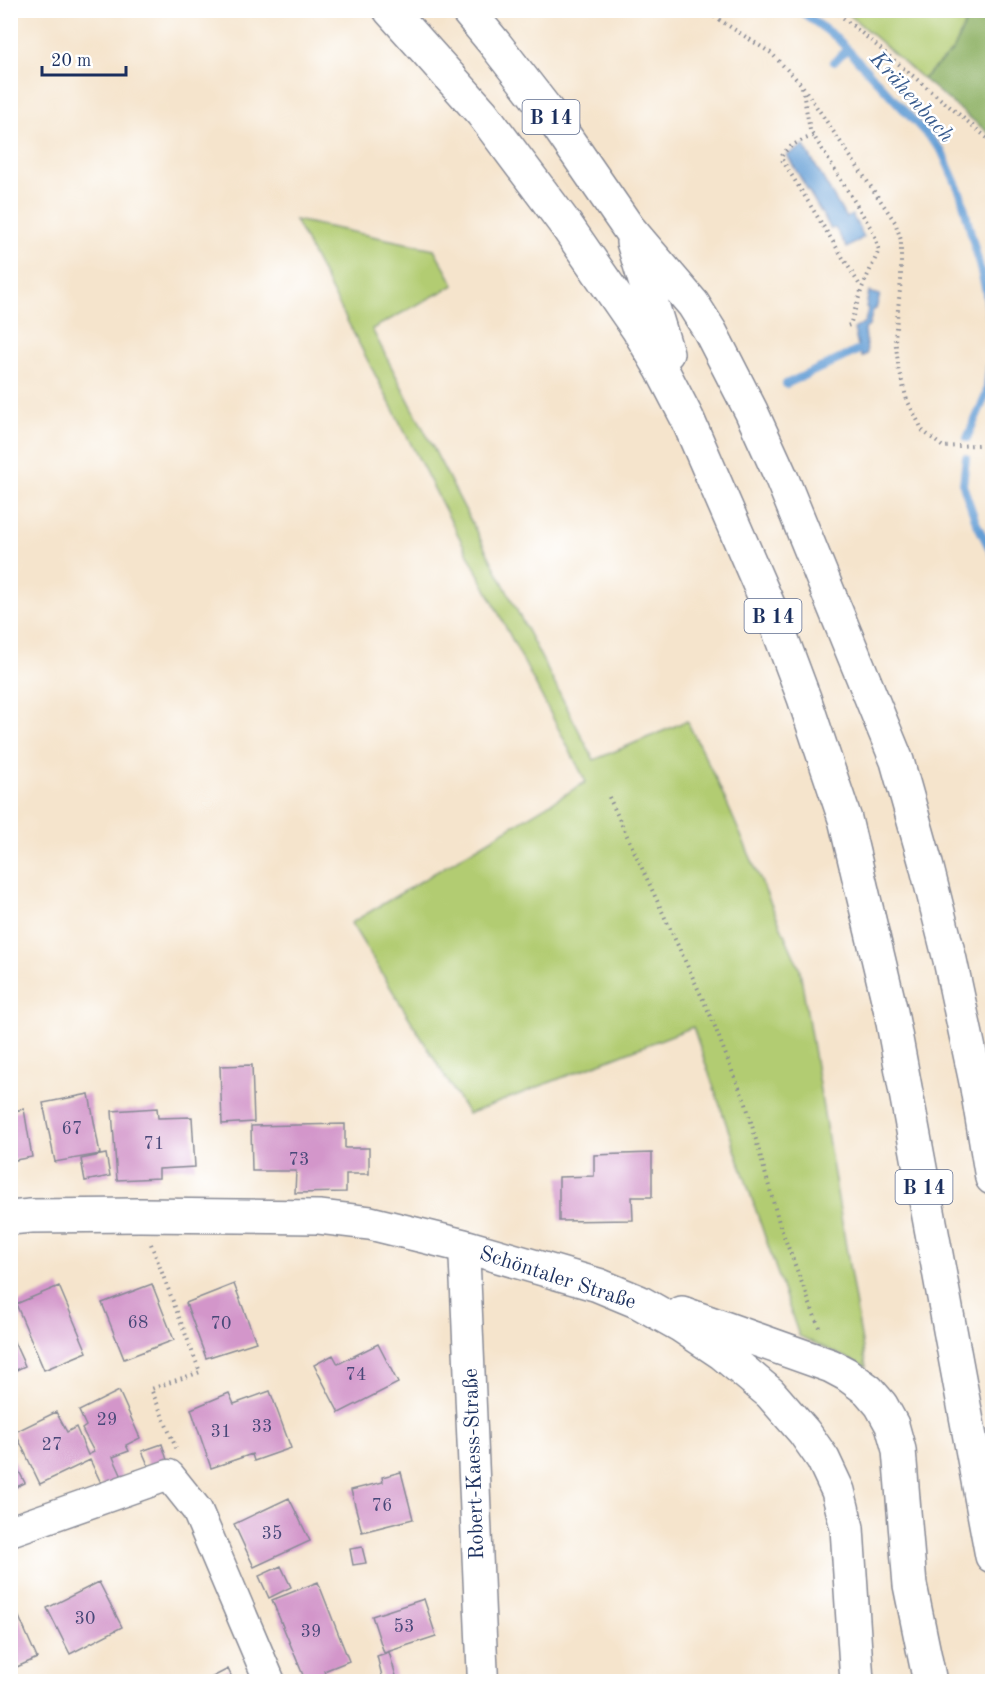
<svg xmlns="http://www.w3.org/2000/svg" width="1003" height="1692" viewBox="0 0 1003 1692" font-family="'Old Standard TT',serif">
<rect width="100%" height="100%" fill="#fff"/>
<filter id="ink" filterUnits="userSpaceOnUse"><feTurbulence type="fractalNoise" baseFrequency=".0167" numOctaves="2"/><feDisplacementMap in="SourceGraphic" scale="12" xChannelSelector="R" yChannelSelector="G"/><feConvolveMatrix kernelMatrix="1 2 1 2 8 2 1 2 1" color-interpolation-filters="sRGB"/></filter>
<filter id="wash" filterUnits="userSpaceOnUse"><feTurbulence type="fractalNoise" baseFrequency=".008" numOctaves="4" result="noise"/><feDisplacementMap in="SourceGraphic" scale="24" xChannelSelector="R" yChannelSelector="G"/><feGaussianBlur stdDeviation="1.35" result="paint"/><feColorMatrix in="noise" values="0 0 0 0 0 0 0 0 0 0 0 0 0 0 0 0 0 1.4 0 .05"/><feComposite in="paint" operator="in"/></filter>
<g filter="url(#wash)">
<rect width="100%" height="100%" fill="#f5e4cc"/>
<!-- green -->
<path fill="#b2cc72" stroke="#667e68" stroke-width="1.5" d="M971,10l-17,39 -31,30 -78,-68z
M295,220l139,29 20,36 -82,44 222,431 93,-39 30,60 83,189 66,397 -67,-31 -106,-309 -225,87 -117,-191 235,-141z"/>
<!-- forest -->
<path fill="#8db064" stroke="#547061" stroke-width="1.5" d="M971,11h21v125l-69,-57 31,-30z"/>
<!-- water -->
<path fill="#659fd5" stroke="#40679a" stroke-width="1.5" d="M804,146l42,72 6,-3 12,22 -17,11 -12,-20 -4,1 -44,-74z
M869,292l11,3 -4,14 -3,1 -4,16 -4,3 2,25 -5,3 -3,-7 -5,-21 11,-7 3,-13 -2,-2z"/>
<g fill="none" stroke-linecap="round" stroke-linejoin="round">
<!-- stream -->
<path stroke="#659fd5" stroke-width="8" d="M799,10l38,28 104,112 20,45 24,92 7,46
M834,62l13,-13
M786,384l73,-34
M967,438l19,-43 6,-49
M966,458l-3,27 13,37 16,32"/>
</g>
<g id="blocks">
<!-- building -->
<path fill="#d396ca" d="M252,1065l2,57 -32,2 -2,-58z
M89,1094l11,60 -45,8 -12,-59z
M157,1108l1,10 34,-1 3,50 -36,2v9l-42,2 -5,-69z
M24,1109l8,48 -22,4v-49z
M345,1124v24h24v26h-23v18l-51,1 1,-22h-44l-1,-45z
M652,1153v44h-20l1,23 -74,1v-44l35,-1v-21z
M106,1154l4,22 -25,5 -4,-22z
M152,1284l22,56 -50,19 -22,-56z
M234,1284l22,58 -50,16 -20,-55z
M59,1286l28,66 -43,18 -28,-66z
M10,1333l15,33 -15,7z
M378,1344l20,39 -59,30 -25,-48 19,-10 5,9z
M119,1391l21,47 -14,7 3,6 -16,6 10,22 -20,8 -13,-27 -50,24 -25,-52 41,-20 11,20 9,-5 12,28 6,-3 -12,-23 4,-3 -7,-15z
M270,1391l21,57 -37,13 -2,-7 -41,14 -20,-59 38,-16 5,11z
M162,1444l5,16 -18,7 -7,-16z
M10,1454l15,29 -15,7z
M401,1472l12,47 -51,13 -11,-42 32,-8 -1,-5z
M289,1498l21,43 -56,26 -20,-43z
M362,1547l4,16 -13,2 -3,-16z
M281,1566l10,21 -22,11 -10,-22z
M99,1582l23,45 -52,27 -23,-46z
M318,1582l31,79 -25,10 5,11h-28l4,-2 -33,-80z
M424,1599l12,37 -52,17 -12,-37z
M16,1610l21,48 -27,12v-58z
M389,1652l7,24 -13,4 -6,-24z
M228,1669l6,13h-31z"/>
</g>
</g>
<g filter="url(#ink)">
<use href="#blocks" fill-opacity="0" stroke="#888a95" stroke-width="1.5"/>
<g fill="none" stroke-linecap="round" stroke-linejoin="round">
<defs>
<path id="minor" d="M464,1246l19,436
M10,1531l159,-56 28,35 73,172"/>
<path id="tertiary" d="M10,1218l21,-2 109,-1 179,2 51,6 94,23 134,39 41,17 41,23 42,28 48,40 34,39 19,27 15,32 9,37 10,154
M682,1313l149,53 15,8 22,16 13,15 11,20 7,25 11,135 20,97"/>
<path id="primary" d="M390,10l92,103 84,112 72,104 23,39 26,50 89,205 28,75 41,121 46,193 101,544
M467,10l28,34 56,72 78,113 64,75 17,27 41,80 31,68 115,282 29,103 24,96 26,122 16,96
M633,242l34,111"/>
</defs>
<!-- minor casing -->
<use href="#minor" stroke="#888a95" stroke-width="33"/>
<!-- tertiary casing -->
<use href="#tertiary" stroke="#888a95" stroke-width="36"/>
<!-- primary casing -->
<use href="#primary" stroke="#888a95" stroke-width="36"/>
<!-- path -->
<path stroke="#888a95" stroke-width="4" stroke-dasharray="1.5 4.5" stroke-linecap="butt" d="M704,10l67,43 30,31 94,138 6,18v40l-6,58 4,33 8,29 16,31 20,16 49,-3
M834,10l158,132
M802,87l8,43 64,103 5,17 -17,38 -12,37 -6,2
M813,136c-11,4 -27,10 -32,22l80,129
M609,797l103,222 18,47 16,38 34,122 40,104
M151,1244l49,128 -49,17 25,59"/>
<!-- minor -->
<use href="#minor" stroke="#fff" stroke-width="30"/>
<!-- tertiary -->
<use href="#tertiary" stroke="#fff" stroke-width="33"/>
<!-- primary -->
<use href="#primary" stroke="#fff" stroke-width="33"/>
</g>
</g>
<g text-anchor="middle" stroke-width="5" stroke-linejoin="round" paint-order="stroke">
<!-- number labels -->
<g font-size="18" fill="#494979">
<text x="72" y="1134">67</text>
<text x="154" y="1149">71</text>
<text x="299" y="1165">73</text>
<text x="138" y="1328">68</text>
<text x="221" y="1329">70</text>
<text x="356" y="1380">74</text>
<text x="107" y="1425">29</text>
<text x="262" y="1432">33</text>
<text x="221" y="1437">31</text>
<text x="52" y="1450">27</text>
<text x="382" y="1511">76</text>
<text x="272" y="1539">35</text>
<text x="85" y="1624">30</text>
<text x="404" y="1632">53</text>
<text x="311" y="1637">39</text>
</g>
<!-- shield labels -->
<g fill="#fff" stroke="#5f6d8e" stroke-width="1.5">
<rect x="522.5" y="100" width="57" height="34" rx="4.5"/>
<rect x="744.5" y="599" width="57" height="34" rx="4.5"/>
<rect x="895.5" y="1170" width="57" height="34" rx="4.5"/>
</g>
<g font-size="20" font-weight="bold" fill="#1b2f5e">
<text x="551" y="124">B 14</text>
<text x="773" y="623">B 14</text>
<text x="924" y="1194">B 14</text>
</g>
<!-- street labels -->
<g font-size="21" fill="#1b2f5e" stroke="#fff">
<text transform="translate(558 1277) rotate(18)" y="7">Schöntaler Straße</text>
<text transform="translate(473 1464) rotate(-92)" y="7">Robert-Kaess-Straße</text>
</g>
<!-- water labels -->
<g font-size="22" font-style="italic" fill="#395c8e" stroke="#fff">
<text transform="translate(913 96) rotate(48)" y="8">Krähenbach</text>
</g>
</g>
<!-- margin -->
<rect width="1003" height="1692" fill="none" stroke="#fff" stroke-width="36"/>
<!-- scale -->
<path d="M42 66v9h84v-9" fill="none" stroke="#1b2f5e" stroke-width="3"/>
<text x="51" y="66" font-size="18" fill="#1b2f5e" stroke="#ffffff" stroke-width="4.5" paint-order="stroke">20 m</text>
</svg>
